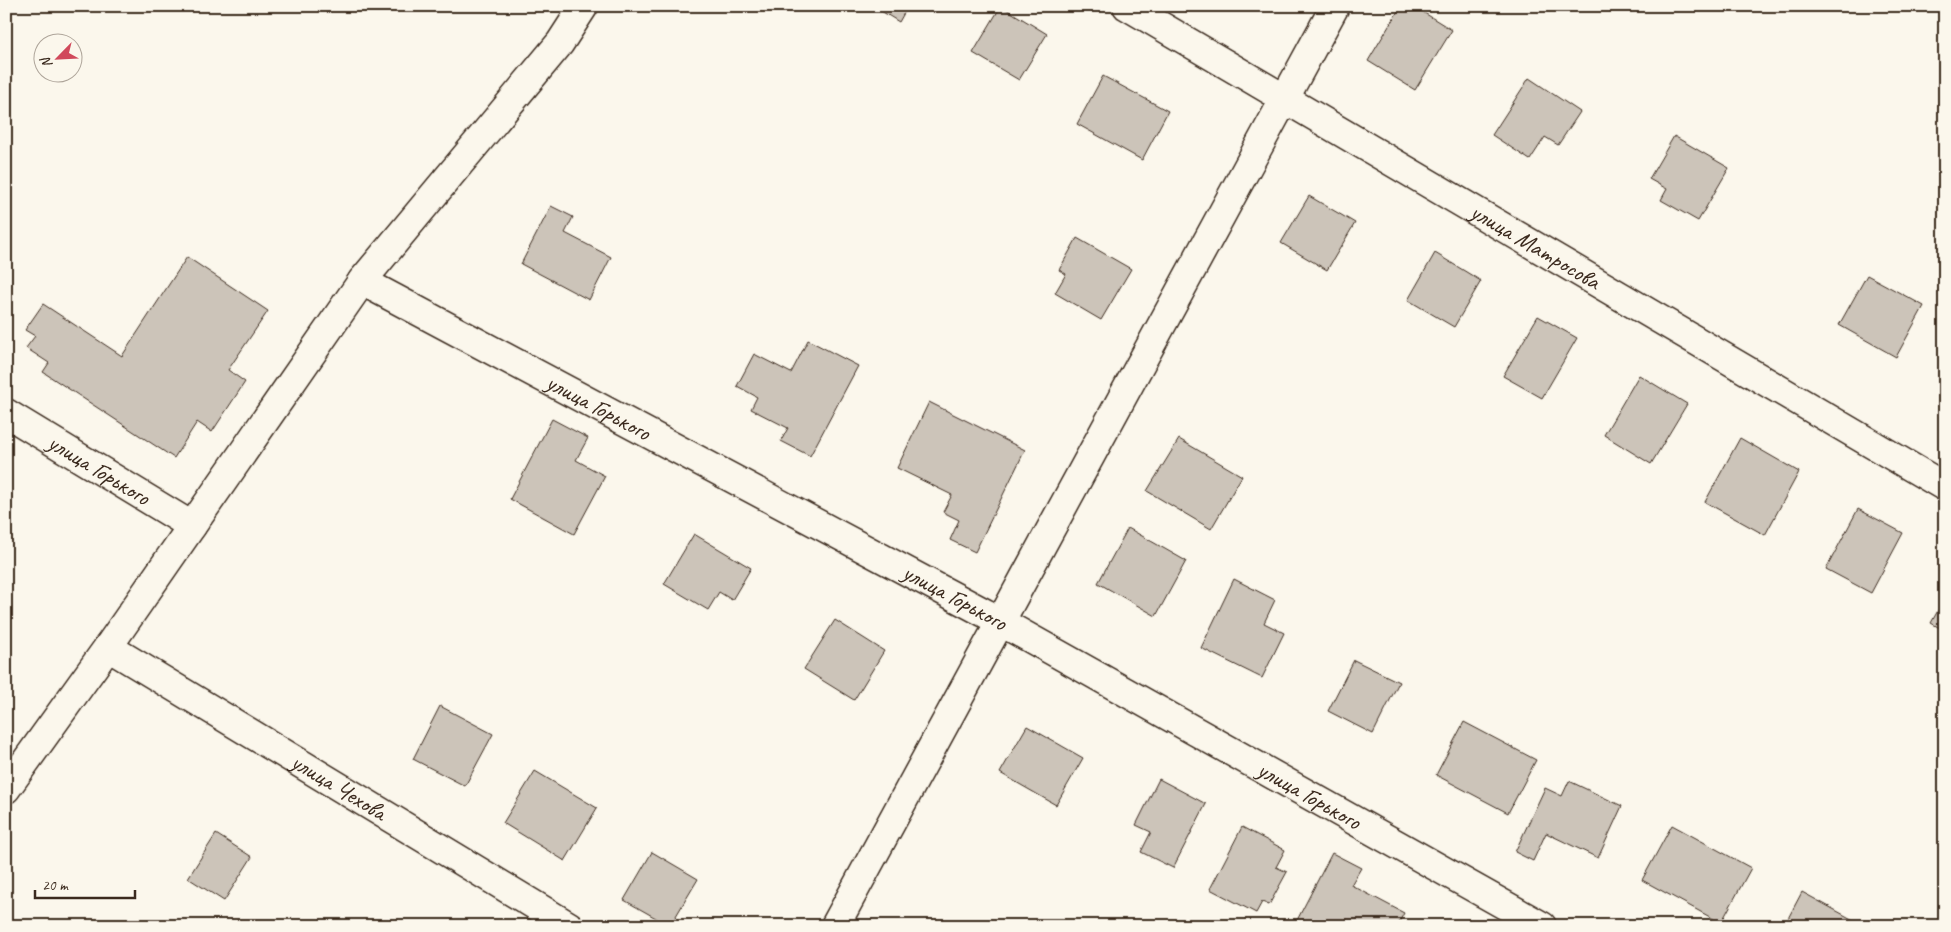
<svg xmlns="http://www.w3.org/2000/svg" width="1951" height="932" viewBox="0 0 1951 932" font-family="Caveat,sans-serif">
<rect width="100%" height="100%" fill="#fbf7ec"/>
<filter id="ink" filterUnits="userSpaceOnUse"><feTurbulence type="fractalNoise" baseFrequency=".02" numOctaves="2"/><feDisplacementMap in="SourceGraphic" scale="10" xChannelSelector="R" yChannelSelector="G"/><feConvolveMatrix kernelMatrix="1 2 1 2 8 2 1 2 1" color-interpolation-filters="sRGB"/></filter>
<g filter="url(#ink)">
<!-- building -->
<path fill="#ccc4b9" stroke="#3b2a1e" d="M873,6h35l-9,16z
M1001,6l46,28 -28,46 -46,-27z
M1401,6h12l39,24 -37,60 -47,-29z
M1897,6h15l-3,6z
M1103,76l65,35 -26,49 -65,-36z
M1529,78l51,34 -22,33 -13,-8 -15,23 -38,-25z
M1674,136l55,32 -31,53 -37,-21 6,-11 -18,-10z
M1309,196l46,27 -28,47 -46,-27z
M551,206l22,11 -8,16 46,24 -22,43 -68,-36z
M1077,238l54,31 -30,51 -46,-27 11,-19 -7,-4z
M1435,253l46,28 -27,46 -46,-27z
M187,257l81,54 -40,59 17,12 -33,50 -15,-10 -23,36 -131,-86 6,-9 -23,-15 9,-12 -10,-6 18,-26 79,52z
M1867,275l57,31 -28,51 -57,-32z
M1538,316l39,22 -35,60 -39,-22z
M808,340l50,26 -48,90 -29,-15 7,-13 -37,-19 6,-12 -20,-11 17,-32 37,19z
M1639,375l48,29 -36,60 -47,-29z
M929,402l96,48 -50,102 -25,-12 9,-20 -16,-8 9,-17 -55,-27z
M552,419l36,19 -12,22 29,16 -31,58 -64,-35z
M1740,438l59,34 -34,63 -60,-33z
M1179,439l63,37 -31,53 -64,-38z
M1858,509l45,24 -32,60 -45,-24z
M1128,528l58,33 -30,55 -58,-33z
M694,534l57,34 -19,32 -13,-8 -11,18 -44,-26z
M1234,579l41,21 -11,23 20,10 -22,45 -61,-30z
M1945,598v33l-14,-8z
M835,620l49,31 -30,49 -50,-31z
M1354,660l45,22 -26,52 -45,-23z
M440,706l53,28 -28,52 -52,-27z
M1464,722l72,38 -28,53 -72,-38z
M1027,726l56,32 -27,47 -56,-32z
M535,771l62,37 -32,53 -62,-38z
M1159,779l47,25 -33,64 -32,-16 10,-20 -15,-7z
M1569,781l53,25 -24,52 -52,-25 -13,28 -18,-9 30,-64 17,8z
M1672,825l79,43 -30,55 -79,-43z
M1242,827l43,23 -9,17 11,5 -18,33 -7,-3 -6,11 -46,-24z
M216,834l36,23 -28,44 -36,-23z
M652,852l46,27 -28,47 -46,-26z
M1332,853l29,15 -10,17 53,28 -7,13h-103z
M1802,892l55,30 -3,4h-70z"/>
<g fill="none" stroke-linecap="round" stroke-linejoin="round">
<defs>
<g id="minor">
<path id="s1" d="M1127,6l818,481"/>
<path id="s2" d="M362,281l623,332 557,313"/>
<path id="s3" d="M6,413l186,113"/>
<path id="s4" d="M108,647l461,279"/>
<path d="M6,789l102,-142 254,-366 198,-238 24,-37"/>
<path d="M835,926l500,-920"/>
</g>
</defs>
<!-- minor casing -->
<use href="#minor" stroke="#3b2a1e" stroke-width="31"/>
<!-- minor -->
<use href="#minor" stroke="#fbf7ec" stroke-width="28"/>
</g>
</g>
<g text-anchor="middle" stroke-width="4" stroke-linejoin="round" paint-order="stroke">
<!-- street labels -->
<g font-size="24" fill="#3b2a1e" stroke="#fbf7ec">
<text dy="8" stroke="none"><textPath href="#s1" startOffset="474">улица Матросова</textPath></text>
<text dy="8" stroke="none"><textPath href="#s2" startOffset="268">улица Горького</textPath></text>
<text dy="8" stroke="none"><textPath href="#s3" startOffset="109">улица Горького</textPath></text>
<text dy="8" stroke="none"><textPath href="#s2" startOffset="672">улица Горького</textPath></text>
<text dy="8" stroke="none"><textPath href="#s4" startOffset="270">улица Чехова</textPath></text>
<text dy="8" stroke="none"><textPath href="#s2" startOffset="1078">улица Горького</textPath></text>
</g>
</g>
<!-- margin -->
<rect width="1951" height="932" fill="none" stroke="#fbf7ec" stroke-width="25"/>
<rect x="12" y="12" width="1926" height="907" fill="none" stroke="#3b2a1e" stroke-width="2" filter="url(#ink)"/>
<!-- north arrow -->
<g transform="translate(58 58) rotate(246)"><circle r="24" fill="#fbf7ec" stroke="#aea59a"/>
<path d="M0-4L9 19L0 12L-9 19Z" fill="#d1495b"/>
<text y="-8" font-size="14" font-weight="bold" text-anchor="middle" fill="#3b2a1e">N</text>
</g>
<!-- scale -->
<path d="M35 890v8h100v-8" fill="none" stroke="#3b2a1e" stroke-width="2.5"/>
<text x="42" y="890" font-size="15" fill="#3b2a1e" stroke="#fbf7ec" stroke-width="4" paint-order="stroke">20 m</text>
</svg>
